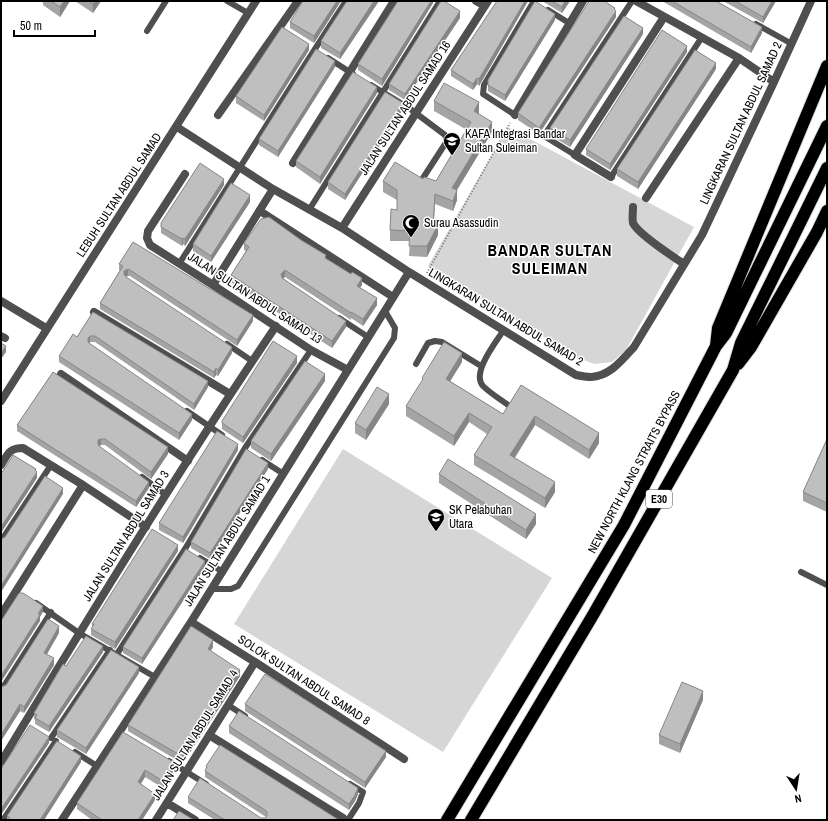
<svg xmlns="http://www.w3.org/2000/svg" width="828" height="821" viewBox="0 0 828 821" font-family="'Archivo Narrow',sans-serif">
<rect width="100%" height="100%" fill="#fff"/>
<!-- green -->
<path fill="#d6d6d6" d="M508,127l186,100 -68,123 -14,12 -17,2 -15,-5 -152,-93z
M343,449l209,129 -109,174 -209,-128z"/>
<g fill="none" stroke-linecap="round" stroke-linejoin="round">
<defs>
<path id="motorway" d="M716,346l2,-18 109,-262
M738,364l13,-17 66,-115 10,-21
M447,820l177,-295 92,-179 10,-13 101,-207
M471,820l122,-205 140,-245 8,-27 86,-175"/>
</defs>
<!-- motorway casing -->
<use href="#motorway" stroke="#dbdbdb" stroke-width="14"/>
<!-- path -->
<path stroke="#717171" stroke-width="2" stroke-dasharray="1 2" stroke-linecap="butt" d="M427,273l83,-150"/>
<!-- service -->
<path stroke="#4f4f4f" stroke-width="6" d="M227,1l21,12
M548,10l21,13
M756,24l36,20
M147,31l19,-30
M328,58l25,16
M371,85l38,23 36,27 2,6 -24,37
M515,115l-32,-21 1,-9 50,-84
M575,155l-31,-19 88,-135
M611,177l91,-140
M309,210l131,-209
M179,264c56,-88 110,-176 167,-263
M339,318l29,19
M503,331c-7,11 -32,42 -20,55 7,7 17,13 25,19
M227,344l25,17
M416,364l12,-21 7,-2 7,1 39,24
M187,411l35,24
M262,460l20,13
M142,477l24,18
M1,541l50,-76
M200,558l23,14
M801,572l26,13
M212,589h19l7,-3 156,-248 1,-10 -10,-17
M36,603l43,30 76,44
M117,654l68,-105 60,-101 66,-98
M2,689l49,-77
M228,705l17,11
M51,738l59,-88
M75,752l22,14
M169,761l37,23
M3,820l53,-79
M348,820l11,-17 4,-11 -13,-8"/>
<!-- minor -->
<path stroke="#4f4f4f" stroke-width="8" d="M476,1l9,5
M636,1l103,57 35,24
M218,115l80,-114
M515,115l68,-114
M177,127l96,62 69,39 67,44 167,103c5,1 11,2 15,2 19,-1 31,-17 43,-30l68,-112 72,-153 37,-81
M293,163l101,-162
M185,174l-37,57 -1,7 3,7 63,40 98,65 37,20
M611,177l-36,-22 89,-138
M646,198l93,-140
M633,207c0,5 -1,11 0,16 5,11 39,33 51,41
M260,211l133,86
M342,228l146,-227
M213,285l60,-96
M1,301l45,27
M94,312l136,82
M1,336l4,2
M61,374l127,87
M1,465c7,-11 8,-17 22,-17l60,37 63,42
M1,615l82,-130
M191,622l64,40 149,97
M209,735l134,83
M1,762c89,-147 179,-294 275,-436
M167,803l28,17
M62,820l129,-198 218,-350
M156,820l99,-158"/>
<!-- tertiary -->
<path stroke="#4f4f4f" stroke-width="8" d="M1,401l255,-400"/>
<!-- motorway -->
<use href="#motorway" stroke="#000" stroke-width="12"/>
</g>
<!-- wall -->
<path fill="#a4a4a4" d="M43,1h27l-10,16 -17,-12z
M75,1h26l-8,12z
M341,1l-27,42 -24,-15v-6z
M347,1h32l-39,58 -19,-11v-7z
M433,1v2l-51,83 -24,-16v-6z
M497,1h31l-49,85 -2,-2 -4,6 -22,-14v-6z
M542,1h28l-8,12z
M662,1h54l46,32 -11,20z
M723,1h53l-13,22z
M615,10l1,7 -77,117 -21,-14v-7z
M460,18l-55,82 -16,-10v-6z
M555,20l-50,81 -17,-10v-6z
M643,34l-73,113 -20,-12v-7z
M309,50l-45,71 -28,-18v-7z
M687,52l-77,118 -24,-15v-6z
M335,67l-57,90 -19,-12v-6z
M716,69l-78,120 -21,-13v-7z
M377,93l-57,91 -24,-17v-6z
M434,101l45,12v1l13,18 -35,58v10l-4,11 -18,-7 -1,20 4,11 -11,22 -18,-1 1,-15h-20v-11l7,-20v-10l-14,-8v-11l40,-2 13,2 31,-51 -33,-19z
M403,109l-58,91 -17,-11v-7z
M224,185l-39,61 -2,-2 -1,2 -21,-13v-10z
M250,202l-39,60 -18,-11v-7z
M244,243l82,16 36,26 -2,3 17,17 -14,21 -12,-8v2l-66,-43 -2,1 63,49 -14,21 -101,-66v-7l15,-24 -2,-1z
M119,264l134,57 -16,25 -107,-70h-2l-3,1 107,76 -14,23 -2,-1 -2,3 -114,-69v-6l20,-33h-1z
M93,312l115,75 -14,23 -99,-68h-5l-1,1 103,77 -13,20 -120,-78v-6l18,-19z
M462,362l-12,19 53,33 18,-29 78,58 -10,16 -54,-34 -20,33 40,34 -10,16 -71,-43v-10l13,-21 -18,-12 -15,24 -48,-30v-10l16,-24v-4z
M297,363l-54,80 -21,-14v-6z
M53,372l115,82 -17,25 -46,-34h-4l-2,1 50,42 -13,19 -119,-76v-6z
M325,381l-54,80 -20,-13v-7z
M389,404l-23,36 -11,-7v-10z
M827,439v73l-24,-11v-9z
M238,450l-55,93 -24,-13v-7z
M268,469l-58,90 -19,-11v-6z
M439,474l97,50 -10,15 -87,-56z
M178,551l-63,98 -24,-14v-6l1,-2v-3z
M205,567l-63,97 -19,-11v-6z
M59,633l-12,21 7,11 -30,48 -4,-2 -19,30v-54l5,-2z
M213,647l-2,4 29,25 -57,87 -3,-2v1l-52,-31v-6z
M103,652l-54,80 -14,-8v-4l-1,-1v-6l32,-47z
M139,673l-53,81 -29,-17v-7z
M703,700l-23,53 -21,-9v-9z
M245,704l141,53 -21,31 -120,-77z
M229,726l129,68 -3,7 -6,9 -120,-77z
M123,732l52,37 -12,19 -18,-11 -5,7 15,16 -13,20h-50l-15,-11v-6z
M81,762l-37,58h-37v-4z
M206,766l133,54h-124l-27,-17v-6l73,21h4l1,-1 -61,-40v-6l1,-2z"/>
<!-- shaded-wall -->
<path fill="#868686" d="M64,1h6l-10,16v-10z
M95,1h6l-8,12v-9z
M337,1h4l-27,42v-7z
M374,1h5l-39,58v-6z
M431,1h2v2l-51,83v-7z
M525,1h3l-49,85v-7z
M565,1h5l-8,12v-6z
M772,1h4l-13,22v-6z
M615,8v5l1,-2v6l-77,117v-6z
M460,11v7l-55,82v-6z
M555,14v6l-50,81v-6z
M762,27v6l-11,20v-6z
M643,28v6l-73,113v-7z
M309,44v6l-45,71v-6z
M687,46v6l-77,118v-6z
M335,61v6l-57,90v-6z
M716,63v6l-78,120v-7z
M477,78v6l-4,6v-6z
M377,87v6l-57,91v-7z
M479,102v11l-5,9v-11z
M403,103v6l-58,91v-6z
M492,122v10l-40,66v-10z
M224,179v6l-39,61v-7z
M457,190v10l-4,11v-10z
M435,194l-2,39 5,-8v10l-11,22v-11l6,-22z
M250,195v7l-39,60v-6z
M183,238v6l-1,2v-7z
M128,269v7l-4,1v-6z
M285,270v7l-4,3v-6z
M362,278v7l-5,7v-6z
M377,298v7l-14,21v-7z
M253,315v6l-16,25v-6z
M346,321v6l-14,21v-7z
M90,336v6l-2,2v-6z
M6,346v6l-5,7v-6z
M232,347v6l-14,23v-6z
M462,353v9l-16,26v-9z
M297,356v7l-54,80v-6z
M216,368v7l-2,3v-6z
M325,374v7l-54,80v-7z
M208,381v6l-14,23v-6z
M389,394v10l-23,36v-10z
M469,413v9l-15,24v-10z
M192,414v6l-13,20v-7z
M535,416v9l-25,39v-9z
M599,433v10l-10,16v-9z
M101,439v6l-3,2v3v-10z
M238,444v6l-55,93v-6z
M168,447v7l-17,25v-7z
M268,463v6l-58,90v-6z
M36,469v5l1,-2v6l-36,55v-6z
M149,482v6l-13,19v-6z
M555,482v10l-10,16v-10z
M63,488v6l-62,98v-6z
M536,514v10l-10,15v-9z
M178,545v6l-63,98v-7z
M205,561v6l-63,97v-6z
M43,606v6l-3,5v4l-39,61v-6z
M59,626v7l-15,26v-6z
M213,640v7l-5,8v-6z
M103,646v6l-54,80v-6z
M54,658v7l-30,48v-6z
M139,667v6l-53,81v-6z
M240,670v6l-57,87v-7z
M703,691v9l-23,53v-9z
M20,704v7l-19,30v-6z
M49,737v6l-48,72v-6z
M386,751v6l-21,31v-6z
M81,756v6l-37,58h-4z
M175,763v6l-12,19v-7z
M145,770v7l-7,12v-7z
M358,788v6l-3,7 -6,9v-6z
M155,794v6l-13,20h-4z"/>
<!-- building -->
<path fill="#bfbfbf" stroke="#868686" d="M51,1h13l-4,6z
M89,1h6l-2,3z
M303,1h34l-23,35 -24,-14z
M347,1h27l-34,52 -19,-12z
M398,1h33l-49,78 -24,-15z
M441,1h3l16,10 -55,83 -16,-10z
M497,1h28l-46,78 -2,-1 -4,6 -22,-14z
M535,1l20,13 -50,81 -17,-10v-5z
M552,1h13l-3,6z
M589,1h15l11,7 -1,1 2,2 -77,117 -21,-15z
M672,1h44l46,26 -11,20z
M735,1h37l-9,16z
M624,16l19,12 -73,112 -20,-12z
M282,27l27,17 -45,71 -28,-19z
M662,30l25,16 -77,118 -24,-15z
M316,49l19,12 -57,90 -19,-12z
M695,50l21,13 -78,119 -21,-13z
M353,72l24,15 -57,90 -24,-16z
M444,83l35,19 -5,9 18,11 -40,66 5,2 -4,11 -18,-7 -2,30 5,1 -11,21h-18l1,-15 -20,-1 1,-21 6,1v-20l-14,-9 12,-19 28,17 1,-2 12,4 35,-59 -37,-21z
M385,92l18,11 -58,91 -17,-12z
M200,163l24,16 -39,60 -2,-1 -1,1 -21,-12v-4z
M231,183l19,12 -39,61 -18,-12z
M269,217l32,23 25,15 -1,3 26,16 1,-2 10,6 -5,8 20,12 -14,21 -12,-7v1l-66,-43 -4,4 1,4 64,43 -14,20 -101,-66 18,-28 -5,-4 17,-24z
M133,242l120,73 -16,25 -107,-70 -2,-1 -4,2v3l2,3 106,70 -14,23 -2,-2 -2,4 -114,-69 23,-37 -4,-2z
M93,312l115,69 -14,23 -99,-68h-5l-2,2v3l1,2 103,71 -13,19 -120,-77 14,-22 4,3z
M273,341l24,15 -54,81 -21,-14v-2z
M444,342l18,11 -16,26 57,35 18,-29 78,48 -10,17 -54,-34 -25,39 45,27 -10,16 -71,-43 18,-28 -23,-14 -15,23 -48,-30 17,-27 -1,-1z
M1,343l5,3 -5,7z
M305,361l20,13 -54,80 -20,-13z
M53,372l115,75 -17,25 -46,-33h-4l-3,1v4l1,2 50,36 -13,19 -119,-76z
M377,387l12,7 -23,36 -11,-7z
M217,431l21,13 -55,93 -24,-14z
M827,439v64l-24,-11z
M246,449l22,14 -58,90 -19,-11z
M13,455l23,14 -1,1 2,2 -36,55v-53z
M448,459l88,55 -10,16 -87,-56z
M45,476l18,12 -62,98v-47l4,-2z
M152,529l26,16 -63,97 -24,-13 3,-5h-2z
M186,549l19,12 -63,97 -19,-11z
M19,593h4l20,13 -5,8 2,1 -39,61v-55z
M48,619l11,7 -15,27 10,5 -30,49 -4,-3 -19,31v-48l5,-2z
M191,626l22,14 -5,9 32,21 -57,86 -3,-2v1l-52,-30z
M86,636l17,10 -54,80 -14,-8 2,-3 -3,-2 29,-49 3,2z
M111,650l28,17 -53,81 -29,-18z
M265,674l121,77 -21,31 -120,-78z
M682,682l21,9 -23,53 -21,-9z
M239,711l119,77 -3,7 -6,9 -120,-78z
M30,725l19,12 -48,72v-40z
M123,732l52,31 -12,18 -18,-11 -7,12 17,12 -17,26h-36l-25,-17z
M57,741l24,15 -41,64h-32l2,-2 -3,-2z
M220,745l119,75h-114l-37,-23 12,-19 61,40h4l2,-2v-4l-2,-2 -60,-39 2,-4 -1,-1z
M179,811l15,9h-21z"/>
<!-- icons -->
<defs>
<symbol id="school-pin" viewBox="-11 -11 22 30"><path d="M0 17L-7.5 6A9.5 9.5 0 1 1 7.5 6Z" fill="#000" stroke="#fff"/><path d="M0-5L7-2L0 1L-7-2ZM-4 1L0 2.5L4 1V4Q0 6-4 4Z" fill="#fff"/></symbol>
<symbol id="mosque-pin" viewBox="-11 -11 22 30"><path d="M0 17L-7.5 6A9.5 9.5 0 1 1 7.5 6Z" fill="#000" stroke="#fff"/><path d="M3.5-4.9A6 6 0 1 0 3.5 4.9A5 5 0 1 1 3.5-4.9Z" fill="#fff"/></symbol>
</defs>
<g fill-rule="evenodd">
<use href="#school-pin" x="442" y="131" width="20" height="27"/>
<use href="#mosque-pin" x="401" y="213" width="20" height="27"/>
<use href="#school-pin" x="426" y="507" width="20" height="27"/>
</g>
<g text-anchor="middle" stroke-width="3" stroke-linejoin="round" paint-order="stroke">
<!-- shield labels -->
<rect fill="#fff" stroke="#4c4c4c" stroke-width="1" x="646" y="490" width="26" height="18" rx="3"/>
<g font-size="11" font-weight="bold" fill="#000">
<text x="659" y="503">E30</text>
</g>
<!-- street labels -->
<g font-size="12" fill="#000" stroke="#fff">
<text transform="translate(405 108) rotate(-57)" y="4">JALAN SULTAN ABDUL SAMAD 16</text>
<text transform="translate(741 123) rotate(-65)" y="4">LINGKARAN SULTAN ABDUL SAMAD 2</text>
<text transform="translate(119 195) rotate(-57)" y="4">LEBUH SULTAN ABDUL SAMAD</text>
<text transform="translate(255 298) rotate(33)" y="4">JALAN SULTAN ABDUL SAMAD 13</text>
<text transform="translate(506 317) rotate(31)" y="4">LINGKARAN SULTAN ABDUL SAMAD 2</text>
<text transform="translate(634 472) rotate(-62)" y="4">NEW NORTH KLANG STRAITS BYPASS</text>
<text transform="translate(126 536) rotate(-58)" y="4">JALAN SULTAN ABDUL SAMAD 3</text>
<text transform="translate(227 541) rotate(-58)" y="4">JALAN SULTAN ABDUL SAMAD 1</text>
<text transform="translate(304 680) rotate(33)" y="4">SOLOK SULTAN ABDUL SAMAD 8</text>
<text transform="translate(195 735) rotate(-58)" y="4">JALAN SULTAN ABDUL SAMAD 4</text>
</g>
<!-- poi labels -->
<g font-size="12" fill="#000" stroke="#fff" text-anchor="start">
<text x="465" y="138">KAFA Integrasi Bandar<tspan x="465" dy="14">Sultan Suleiman</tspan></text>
<text x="424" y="227">Surau Asassudin</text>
<text x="449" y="514">SK Pelabuhan<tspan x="449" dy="14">Utara</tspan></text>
</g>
<!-- district labels -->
<g font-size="16" font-weight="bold" letter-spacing="1" fill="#000" stroke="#fff">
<text x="550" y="256">BANDAR SULTAN<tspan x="550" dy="18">SULEIMAN</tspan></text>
</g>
</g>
<!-- border -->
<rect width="828" height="821" fill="none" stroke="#000000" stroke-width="4"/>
<!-- north arrow -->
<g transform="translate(796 789) rotate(168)" stroke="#ffffff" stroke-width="3" paint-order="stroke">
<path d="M0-3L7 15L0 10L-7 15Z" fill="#000000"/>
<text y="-6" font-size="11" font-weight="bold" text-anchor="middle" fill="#000000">N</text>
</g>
<!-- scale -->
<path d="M14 30v6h81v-6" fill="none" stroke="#000000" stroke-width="2"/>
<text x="20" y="30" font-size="12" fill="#000000" stroke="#ffffff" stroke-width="3" paint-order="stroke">50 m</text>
</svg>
